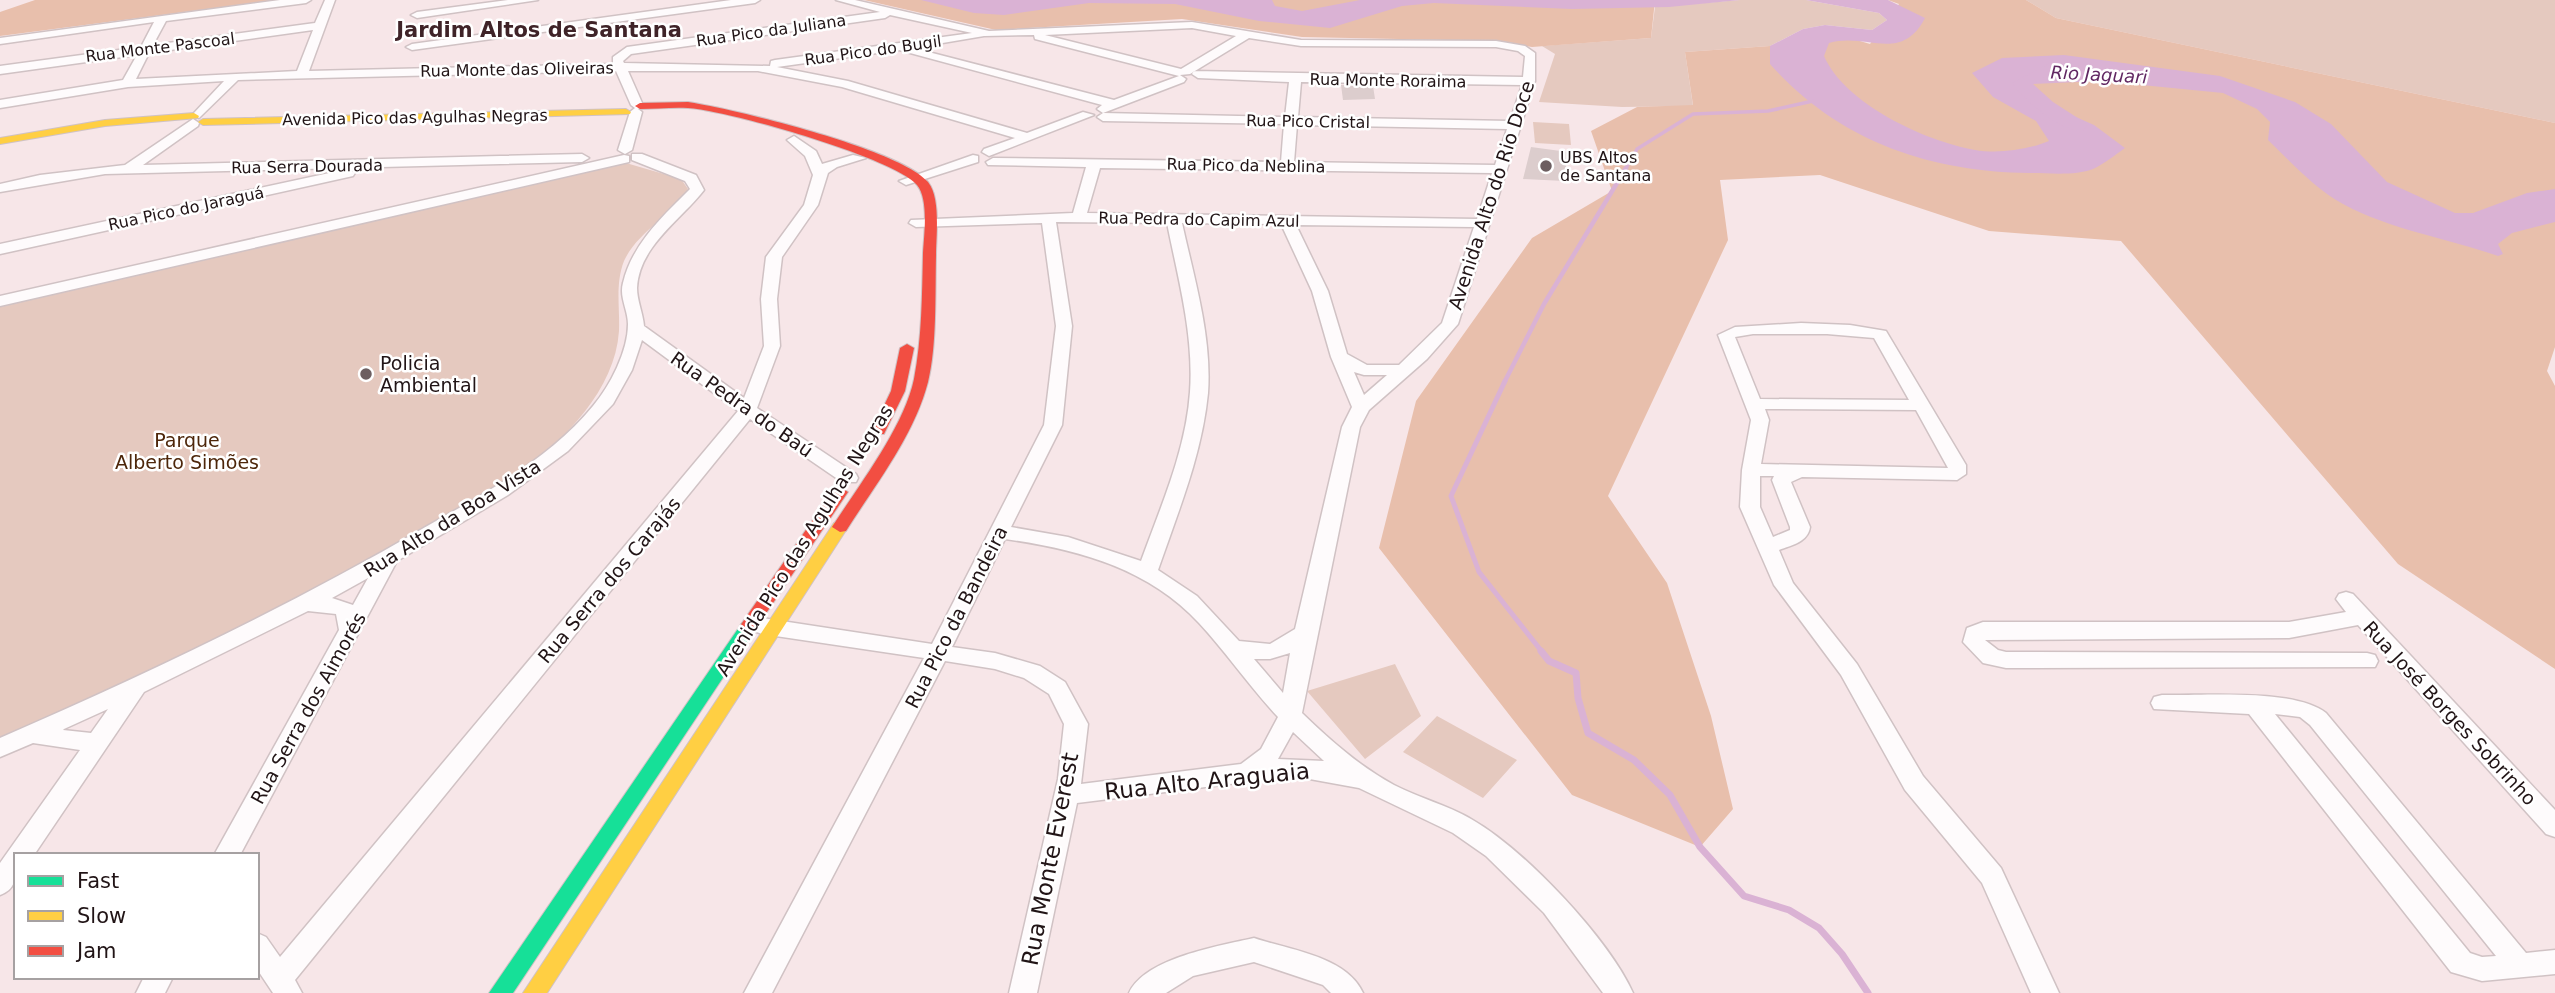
<svg xmlns="http://www.w3.org/2000/svg" width="2555" height="993" viewBox="0 0 2555 993" font-family="'DejaVu Sans',sans-serif">
<rect width="100%" height="100%" fill="#f7e6e8"/>
<!-- green -->
<path fill="#e5c9bf" d="M1740,0h66l73,13 8,7 -15,10 -47,-5 -22,4 -33,17 -85,6 8,54 -71,1 -83,-5 16,-48 -13,-8 109,-8 4,-31z
M2026,0h529v123l-499,-105z
M1533,122l36,2 2,21 -36,-2z
M626,163l55,16 7,10c-16,27 -51,43 -64,72 -9,23 -4,47 -5,70 -4,59 -54,108 -99,142l-198,115 -322,154v-435z
M1395,664l26,52 -56,43 -58,-68z
M1437,716l80,44 -34,38 -80,-46z"/>
<!-- forest -->
<path fill="#e8bfac" d="M35,0h242l-277,36v-24z
M864,0h791l-4,38 -119,9 -37,-6 -193,-4 -120,-18 -186,11z
M1888,0h138l30,18 499,105v224l-8,24 8,15v283l-157,-105 -277,-323 -132,-10 -169,-56 -100,5 8,60 -120,256 59,87 44,133 22,93 -33,38 -128,-52 -193,-247 37,-147 116,-163 80,-47 -21,-60 46,-24 56,-2 -8,-53 85,-6 63,-13 37,11 29,-40z"/>
<!-- water -->
<path fill="#dab2d4" d="M921,0h351l3,6 27,5 58,-11h380l-71,7 -97,2 -138,-6 -32,3 -72,22 -71,-7 -84,-17 -86,-1 -85,12 -30,-2z
M1806,0h82l37,18c-24,46 -58,14 -96,25l-5,13c21,48 101,85 151,94 23,4 52,0 74,-9l-13,-20 -43,-24 -21,-24 30,-15 62,-3 156,21 75,26 36,22 56,58 68,31h18l54,-20 28,-4v33l-43,11 -14,11 5,10 -5,2c-51,-18 -107,-26 -155,-52 -28,-15 -52,-42 -75,-64l2,-18 -13,-13 -34,-16 -122,-12 -72,3 -5,10 70,31 31,23c-10,7 -21,16 -32,21 -17,7 -45,4 -64,4 -102,-2 -190,-32 -259,-109v-18l33,-17 22,-4 47,5 15,-10 -8,-7z"/>
<g fill="none" stroke-linecap="round" stroke-linejoin="round">
<!-- stream-far3 -->
<path stroke="#dab2d4" stroke-width="3.5" d="M1625,170l12,-21 56,-35 75,-3 45,-10"/>
<!-- stream-far2 -->
<path stroke="#dab2d4" stroke-width="4.5" d="M1504,383l40,-79 82,-136"/>
<!-- stream-far1 -->
<path stroke="#dab2d4" stroke-width="5" d="M1505,381l-54,115 28,76 64,81"/>
<!-- stream -->
<path stroke="#dab2d4" stroke-width="7" d="M1541,651l8,10 27,12 2,25 10,35 46,27 36,35 30,52 44,49 45,14 30,18 23,26 26,39"/>
<!-- river -->
<path fill="#dab2d4" fill-rule="evenodd" d="M2050,63l7,2 2,4 -26,15 20,18 31,20 3,4 -3,4c-20,5 -61,-31 -72,-47z"/>
</g>
<!-- building -->
<path fill="#dccdcd" d="M1341,85l32,1 2,13 -32,1z
M1531,147l37,5 -4,29 -41,-2z"/>
<g fill="none" stroke-linecap="round" stroke-linejoin="round">
<defs>
<path id="street" d="M280,0h31l-5,3 -140,18 -13,24 162,-22 10,-23h10l-26,71 304,-7v-7l14,-10 253,-35 -44,-12h19l134,31 203,-9 109,18 195,1 29,5 10,7v28l-77,243 -31,35 -58,51 -9,17 -58,286c28,27 57,53 92,72 25,13 53,20 77,34 53,30 137,119 162,174h-30l-59,-80 -58,-57 -33,-23 -94,-45 -66,-12 -216,27 -40,190h-28l49,-214 6,-55 -15,-30 -25,-16 -29,-9 -50,-8 -173,332h-28l180,-335 -162,-24 -8,-3 -3,-5 3,-5 8,-3 170,26 112,-219 12,-99 -14,-103 -126,4 -7,-4 2,-3 162,-7 13,-46 -98,-2 -2,-3 7,-4 288,4 3,-38 -181,-3 -6,-4 6,-4 182,4 4,-35 -91,-4 -6,-4 2,-3 329,6 2,-21 -7,-5 -22,-4 -195,-1 -52,-8 -59,36 -10,1 6,4 -2,3 -81,31 -6,-4 5,-4 -203,-55 -122,17 71,14 179,52 56,-21 11,3 -105,41 -7,-4 2,-3 31,-11 -173,-51 -84,-16h-130l15,34 -5,4 4,3 -10,38 -7,4 -7,-4 12,-38 5,-4 -4,-3 -15,-34 -378,9 -39,38 -6,-4 31,-33 -96,6 -128,21v-8l123,-20 14,-25 -137,19v-8l141,-19 13,-25 -154,22v-6zM890,15l82,18 -197,27 -4,1 -1,5 -146,-3 -1,-2 8,-7 254,-36zM1192,28l44,8 -55,33 -136,-34zM313,30l-16,41 -161,8 13,-26zM1034,35l1,4 144,37 -65,24 -201,-52 71,-12zM1301,82l221,3 -12,36 -212,-4zM1297,125l210,4 -12,36 -201,-3zM1100,168l392,5 -15,46 -390,-6zM1056,222l111,1c11,55 27,112 23,169 -4,58 -29,114 -49,169l-73,-24 -57,-10 51,-102 10,-99zM1182,223l99,1 31,67 19,66 21,50 -10,20 -47,202 -25,15 -31,-3 -42,-45 -39,-26c20,-58 44,-115 50,-177 4,-57 -14,-115 -26,-170zM1296,225l178,2 -32,96 -43,42h-32l-20,-11 -19,-63zM1354,372l10,3h23l-23,20zM1005,539c72,10 143,29 194,84 27,29 50,63 79,94l-17,32 -20,15 -160,20 7,-60 -23,-42 -25,-16 -45,-13 -43,-6zM1290,653l-7,40 -29,-34h16zM1293,732l31,29 -46,-2z
M508,0h30l-121,18 -6,-3 6,-3z
M731,0h29l-5,3 -343,47 -6,-3 6,-3z
M193,119l6,4 -1,3 -55,39 439,-11 7,4 -7,4 -477,12 -105,18v-8l40,-9 85,-10z
M794,136l22,15 6,13 31,-9 13,3 -29,9 -9,6 -10,32 -36,52 -5,42 3,47 -23,62 99,66 2,4 -2,4h-14l-92,-63 -455,561 7,13h-29l-16,-24v-36l9,4 14,20 458,-546 -96,-71 -10,30 -19,34 -45,47 -60,44 -111,66 -157,294h-26l125,-225 -3,-16 -28,-3 -164,81 -110,163h-18c0,17 3,33 -16,40v-32l80,-113 -47,-7 -33,14v-19c144,-63 286,-130 422,-209 60,-34 127,-69 171,-123 17,-20 35,-55 35,-82 0,-14 -9,-27 -5,-41 9,-39 40,-67 67,-94l-5,-8 -53,-21v-6h10l54,21 8,15c-23,30 -65,56 -67,98 0,13 6,25 7,38l100,72 20,-52 -3,-47 5,-42 38,-52 9,-30 -8,-19 -18,-16zM368,578l-15,27 -21,-7zM108,709l-17,24 -28,-3 1,-1z
M624,155l5,1v6l-629,144v-10z
M973,155l5,1v6l-72,23 -7,-4z
M348,169l7,4 -2,3 -353,78v-10z
M1801,323l49,2 36,6 80,134v9l-9,6 -155,-3 -11,5 19,45c-2,15 -18,18 -31,23l14,33 64,81 66,112 78,92 58,125h-28l-49,-110 -77,-93 -64,-115 -67,-90 -34,-78 2,-37 9,-50 -33,-85 17,-8zM1753,334h74l47,4 35,62 -149,-1 -25,-62zM1765,409l151,1 32,58 -187,-4 8,-44zM1760,476h14l-2,4 18,47v3l-17,7 -13,-30z
M2346,592l7,2 202,216v27l-9,-3 -188,-209 -69,13 -304,2 13,10 8,2 361,1 8,2 3,6 -3,6 -369,1 -23,-5 -20,-21 4,-14 16,-6h306l57,-10 -10,-13 3,-5z
M2162,695c42,1 132,-7 164,18l200,240 29,-3v24l-73,7 -31,-9 -202,-258 -95,-5 -3,-6 3,-6zM2275,714l25,3 10,8 186,231 -14,1 -12,-4z
M1254,938c35,12 92,18 109,55h-32l-8,-8 -69,-23 -61,14 -27,17h-37c16,-35 90,-47 125,-55z
M144,977h29l-8,16h-29z"/>
<path id="fast" d="M748,621l6,2 3,4 -3,4 -241,362h-24l253,-370z"/>
<path id="slow" d="M626,109l5,3 -1,2 -427,11 -5,-3 5,-3z
M194,113l5,3 -1,2 -93,8 -105,18v-6l105,-18z
M840,522l8,5 -301,466h-24l311,-470z"/>
<path id="jam" d="M688,102c46,7 212,47 240,80 13,16 8,54 8,73 -1,39 1,91 -8,127 -14,54 -53,103 -82,149l-6,1 -8,-5c27,-42 72,-100 82,-148 8,-41 8,-85 9,-126 1,-18 6,-54 -6,-68 -22,-27 -191,-75 -229,-77 -16,-1 -32,1 -48,1l-5,-3 5,-3z
M907,344l7,4 -9,43 -21,43h-10l-2,-3 19,-40 9,-43z
M840,487l8,5 -94,139h-12l-3,-4 3,-4 92,-134z"/>
</defs>
<!-- street casing -->
<use href="#street" stroke="#d0c2c4" stroke-width="3"/>
<!-- fast casing -->
<use href="#fast" stroke="#d0c2c4" stroke-width="2"/>
<!-- slow casing -->
<use href="#slow" stroke="#d0c2c4" stroke-width="2"/>
<!-- jam casing -->
<use href="#jam" stroke="#d0c2c4" stroke-width="2"/>
<!-- street -->
<use href="#street" fill="#fefbfc" fill-rule="evenodd"/>
<!-- fast -->
<use href="#fast" fill="#16e098" fill-rule="evenodd"/>
<!-- slow -->
<use href="#slow" fill="#ffcf43" fill-rule="evenodd"/>
<!-- jam -->
<use href="#jam" fill="#f24e42" fill-rule="evenodd"/>
</g>
<!-- markers -->
<g fill="#6c5e60" stroke="#fff" stroke-width="2.5">
<circle cx="1546" cy="166" r="7"/>
<circle cx="366" cy="374" r="7"/>
</g>
<g text-anchor="middle" stroke-width="5" stroke-linejoin="round" paint-order="stroke">
<!-- far-street labels -->
<g font-size="16" fill="#211416" stroke="#fff">
<text transform="translate(771 30) rotate(-8)" y="6">Rua Pico da Juliana</text>
<text transform="translate(160 47) rotate(-7)" y="6">Rua Monte Pascoal</text>
<text transform="translate(873 50) rotate(-8)" y="6">Rua Pico do Bugil</text>
<text transform="translate(517 69) rotate(-1)" y="6">Rua Monte das Oliveiras</text>
<text transform="translate(1388 80) rotate(1)" y="6">Rua Monte Roraima</text>
<text transform="translate(415 117) rotate(-1)" y="6">Avenida Pico das Agulhas Negras</text>
<text transform="translate(1308 121) rotate(1)" y="6">Rua Pico Cristal</text>
<text transform="translate(1246 165) rotate(1)" y="6">Rua Pico da Neblina</text>
<text transform="translate(307 166) rotate(-1)" y="6">Rua Serra Dourada</text>
<text transform="translate(186 208) rotate(-12)" y="6">Rua Pico do Jaraguá</text>
<text transform="translate(1199 219) rotate(1)" y="6">Rua Pedra do Capim Azul</text>
</g>
<!-- far-poi labels -->
<g font-size="16" fill="#211416" stroke="#fff" text-anchor="start">
<text x="1560" y="163">UBS Altos<tspan x="1560" dy="18">de Santana</tspan></text>
</g>
<!-- far-water labels -->
<g font-size="18" font-style="italic" fill="#612762" stroke="#fff">
<text transform="translate(2099 75) rotate(3)" y="6">Rio Jaguari</text>
</g>
<!-- street labels -->
<g font-size="19" fill="#211416" stroke="#fff">
<text transform="translate(1491 195) rotate(-72)" y="7">Avenida Alto do Rio Doce</text>
<text transform="translate(742 404) rotate(35)" y="7">Rua Pedra do Baú</text>
<text transform="translate(452 518) rotate(-32)" y="7">Rua Alto da Boa Vista</text>
<text transform="translate(804 540) rotate(-58)" y="7">Avenida Pico das Agulhas Negras</text>
<text transform="translate(609 580) rotate(-50)" y="7">Rua Serra dos Carajás</text>
<text transform="translate(956 617) rotate(-63)" y="7">Rua Pico da Bandeira</text>
<text transform="translate(308 708) rotate(-61)" y="7">Rua Serra dos Aimorés</text>
<text transform="translate(2450 713) rotate(47)" y="7">Rua José Borges Sobrinho</text>
</g>
<!-- poi labels -->
<g font-size="19" fill="#211416" stroke="#fff" text-anchor="start">
<text x="380" y="370">Policia<tspan x="380" dy="22">Ambiental</tspan></text>
</g>
<!-- park labels -->
<g font-size="19" fill="#4d260a" stroke="#fff">
<text x="187" y="447">Parque<tspan x="187" dy="22">Alberto Simões</tspan></text>
</g>
<!-- far-district labels -->
<g font-size="21" font-weight="bold" fill="#3f2328" stroke="#fff">
<text x="539" y="37">Jardim Altos de Santana</text>
</g>
<!-- near-street labels -->
<g font-size="23" fill="#211416" stroke="#fff">
<text transform="translate(1207 781) rotate(-6)" y="8">Rua Alto Araguaia</text>
<text transform="translate(1050 859) rotate(-79)" y="8">Rua Monte Everest</text>
</g>
</g>
<!-- legend -->
<rect x="14" y="853" width="245" height="126" fill="#ffffff" stroke="#a6a1a2" stroke-width="2"/>
<rect x="28" y="876" width="35" height="10" fill="#16e098" stroke="#a6a1a2" stroke-width="2"/>
<text x="77" y="888" font-size="21" fill="#211416">Fast</text>
<rect x="28" y="911" width="35" height="10" fill="#ffcf43" stroke="#a6a1a2" stroke-width="2"/>
<text x="77" y="923" font-size="21" fill="#211416">Slow</text>
<rect x="28" y="946" width="35" height="10" fill="#f24e42" stroke="#a6a1a2" stroke-width="2"/>
<text x="77" y="958" font-size="21" fill="#211416">Jam</text>
</svg>
